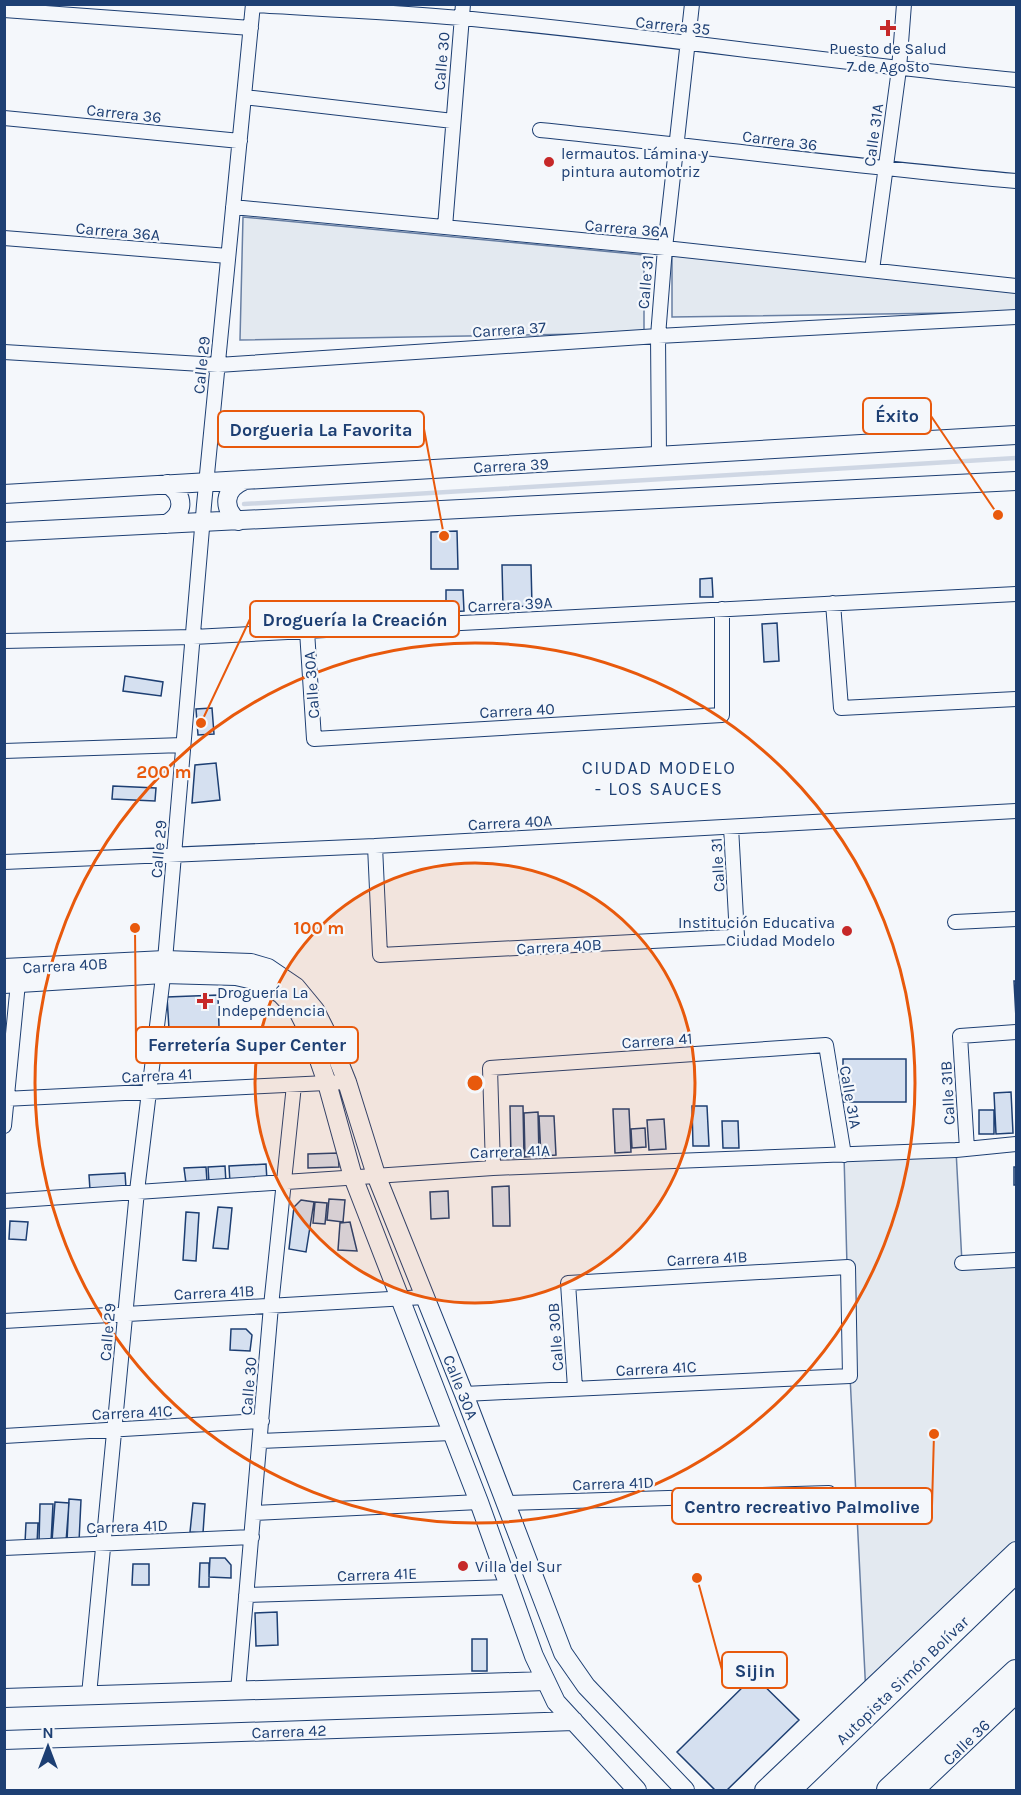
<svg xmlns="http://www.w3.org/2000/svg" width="1021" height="1795" viewBox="0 0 1021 1795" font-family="Karla,sans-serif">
<rect width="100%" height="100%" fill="#f4f7fb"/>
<!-- green -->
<path fill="#e3e9f0" stroke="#687fa3" stroke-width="1.5" d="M243,217l401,38v78l-404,7z
M672,255l344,37v20l-344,5z
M956,1150l6,113 54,-3v291l-150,144 -16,-319 -6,-221z"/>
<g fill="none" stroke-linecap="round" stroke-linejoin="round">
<!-- stream -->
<path stroke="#cfd7e4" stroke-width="4.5" d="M244,504l772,-46"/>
</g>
<!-- building -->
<path fill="#d5e0f0" stroke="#1d3f73" stroke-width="1.5" d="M457,531l1,38h-27v-37z
M502,565h29l1,41 -29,1z
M712,578l1,19h-13v-18z
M446,590h17l1,21 -18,1z
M777,623l2,38 -15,1 -2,-38z
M125,676l38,6 -2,14 -38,-5z
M212,708l2,26 -16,1 -2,-26z
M216,763l4,37 -28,3 3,-38z
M113,786l43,2 -1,13 -43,-2z
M1014,981h2v37z
M218,995l1,32 -50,2 -2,-32z
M843,1059h63v43h-63z
M1011,1092l2,41 -17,1 -2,-41z
M510,1106h13l1,51 -13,1z
M692,1106h15l2,40h-16z
M613,1109h16l2,43 -16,1z
M979,1110h15v24h-15z
M538,1112l1,44 -14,1 -1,-44z
M539,1116h15l2,39 -15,1z
M664,1119l2,30 -17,1 -2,-30z
M722,1121h16l1,27h-16z
M645,1128l1,19 -14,1 -1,-19z
M338,1153l1,14 -31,1v-14z
M266,1164l1,17 -37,2 -1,-17z
M225,1166l1,17h-17l-1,-16z
M206,1167l1,15 -21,1 -2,-15z
M1014,1167h2v18h-2z
M125,1173l1,15 -36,2 -1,-15z
M509,1186l1,40h-17l-1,-39z
M448,1191l1,27 -18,1 -1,-27z
M329,1199l16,1 -2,22 -16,-2z
M301,1200l13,2 -8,50 -17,-3 5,-42z
M315,1202l12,1 -2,21 -12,-1z
M218,1207l14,1 -4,41 -15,-1z
M186,1212l13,1 -3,48 -13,-1z
M10,1221l18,1 -2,18 -17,-1z
M350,1222l7,29 -19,-1 2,-27z
M231,1329h15l6,6 -2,16 -20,-1z
M69,1499l12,1 -2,42 -12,-1z
M55,1502l14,1 -3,39 -14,-1z
M193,1503l12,1 -2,29 -13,-1z
M40,1504h13l-2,38h-12z
M26,1523h12l-1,21 -12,-1z
M210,1558h15l6,7v13l-22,-1z
M200,1563h9v24h-10z
M133,1564h16v21h-17z
M277,1612l1,33 -22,1 -1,-33z
M472,1639h15v32h-15z
M754,1676l45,44 -72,70h-12l-38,-38z"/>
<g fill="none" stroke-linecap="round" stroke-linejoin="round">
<defs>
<path id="street" d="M253,5c69,4 139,7 208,13 186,17 370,45 555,62
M4,10l247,18
M244,97l209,24
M4,118l236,23
M540,130c159,16 317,37 476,51
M233,207l432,41 351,38
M445,227l18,-223
M4,238l224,18
M872,270l27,-201 5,-65
M4,352l214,13 440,-29 358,-19
M659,456l-1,-120 7,-88 27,-244
M833,603l8,105 175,-9
M307,631l7,108 408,-24v-106
M4,641l189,-4 823,-43
M4,751l179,-6
M375,846l5,109 349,-18 8,-1 -6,-109
M4,862l371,-16 641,-35
M955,922l61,-3
M4,1099l343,-17
M4,1126l14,-143
M967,1149l-7,-113 56,-4
M493,1168l-3,-100 336,-23 18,110
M4,1201l489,-33 463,-18 60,-6
M962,1263l54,-3
M4,1321l421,-24
M464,1394l386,-18 -2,-109 -280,16 7,105
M4,1436l258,-15
M260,1441l192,-8
M506,1503l323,-10
M254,1513l225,-11
M4,1548l248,-11
M246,1595l263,-8
M238,1691l33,-385 23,-221
M89,1695l48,-504 28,-231 39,-455 49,-501"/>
<path id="secondary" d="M4,494l1012,-59
M238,521c-16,-12 -14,-32 5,-40
M166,524c19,-9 19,-30 1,-40
M4,532l1012,-51
M4,968l161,-8 86,3 17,5 28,19 19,23 16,32 16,40 29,93 88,219 99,259 23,33 99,104
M4,984l159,-10 73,2 22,5 23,13 18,19 12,24 16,46 26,94 126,325 55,154 22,46 81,88
M4,1698l542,-17
M4,1740l570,-19
M764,1790l252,-239
M915,1790l101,-96"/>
<path id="highway" d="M788,1790l228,-220
M889,1790l127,-118"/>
</defs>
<!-- street casing -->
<use href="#street" stroke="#1d3f73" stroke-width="16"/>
<!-- secondary casing -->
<use href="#secondary" stroke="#1d3f73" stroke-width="20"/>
<!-- highway casing -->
<use href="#highway" stroke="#1d3f73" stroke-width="26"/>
<!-- street -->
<use href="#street" stroke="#f4f7fb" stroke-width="14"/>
<!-- secondary -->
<use href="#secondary" stroke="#f4f7fb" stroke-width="18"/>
<!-- highway -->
<use href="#highway" stroke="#f4f7fb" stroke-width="24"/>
</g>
<!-- distance rings -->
<circle cx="475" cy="1083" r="220" fill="#e8590c" fill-opacity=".12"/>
<g fill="none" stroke="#e8590c" stroke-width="3">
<circle cx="475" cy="1083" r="220"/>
<circle cx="475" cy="1083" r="440"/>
</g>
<!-- markers -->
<g fill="#c62828" stroke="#f4f7fb" stroke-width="2">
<path d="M885 19h6v6h6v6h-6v6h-6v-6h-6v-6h6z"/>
<circle cx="549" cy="162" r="6"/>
<circle cx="847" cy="931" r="6"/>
<path d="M202 992h6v6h6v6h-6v6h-6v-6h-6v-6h6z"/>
<circle cx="463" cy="1566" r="6"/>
</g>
<g text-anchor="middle" stroke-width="4.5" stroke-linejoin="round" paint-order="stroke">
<!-- street labels -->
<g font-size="16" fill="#1d3f73" stroke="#f4f7fb">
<text transform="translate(673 25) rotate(6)" y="6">Carrera 35</text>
<text transform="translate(441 61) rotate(-85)" y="6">Calle 30</text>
<text transform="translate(124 113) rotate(6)" y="6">Carrera 36</text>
<text transform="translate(873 135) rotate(-82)" y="6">Calle 31A</text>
<text transform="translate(780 140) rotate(7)" y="6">Carrera 36</text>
<text transform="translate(627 228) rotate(5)" y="6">Carrera 36A</text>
<text transform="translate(118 231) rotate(5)" y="6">Carrera 36A</text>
<text transform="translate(645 282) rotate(-85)" y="6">Calle 31</text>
<text transform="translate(509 329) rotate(-4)" y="6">Carrera 37</text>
<text transform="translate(201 365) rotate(-84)" y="6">Calle 29</text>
<text transform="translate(511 465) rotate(-3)" y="6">Carrera 39</text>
<text transform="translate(510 604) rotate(-3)" y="6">Carrera 39A</text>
<text transform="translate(311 685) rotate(-94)" y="6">Calle 30A</text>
<text transform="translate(517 710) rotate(-3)" y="6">Carrera 40</text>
<text transform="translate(510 822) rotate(-3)" y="6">Carrera 40A</text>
<text transform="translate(158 849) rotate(-85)" y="6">Calle 29</text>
<text transform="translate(717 865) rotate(-93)" y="6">Calle 31</text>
<text transform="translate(559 946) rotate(-3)" y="6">Carrera 40B</text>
<text transform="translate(65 965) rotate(-3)" y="6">Carrera 40B</text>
<text transform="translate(657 1040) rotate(-4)" y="6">Carrera 41</text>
<text transform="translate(157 1075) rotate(-3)" y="6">Carrera 41</text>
<text transform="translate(947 1093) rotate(-93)" y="6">Calle 31B</text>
<text transform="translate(851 1097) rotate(80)" y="6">Calle 31A</text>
<text transform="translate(510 1151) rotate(-2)" y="6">Carrera 41A</text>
<text transform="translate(707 1258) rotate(-3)" y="6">Carrera 41B</text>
<text transform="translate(214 1292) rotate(-3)" y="6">Carrera 41B</text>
<text transform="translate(107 1332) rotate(-85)" y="6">Calle 29</text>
<text transform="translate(555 1337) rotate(-94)" y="6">Calle 30B</text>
<text transform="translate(656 1368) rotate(-3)" y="6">Carrera 41C</text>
<text transform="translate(248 1386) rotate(-85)" y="6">Calle 30</text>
<text transform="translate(461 1387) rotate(68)" y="6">Calle 30A</text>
<text transform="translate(132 1412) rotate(-3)" y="6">Carrera 41C</text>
<text transform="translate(613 1483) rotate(-2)" y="6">Carrera 41D</text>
<text transform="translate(127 1526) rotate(-2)" y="6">Carrera 41D</text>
<text transform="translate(377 1574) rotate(-2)" y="6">Carrera 41E</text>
<text transform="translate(902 1680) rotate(-44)" y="6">Autopista Simón Bolívar</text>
<text transform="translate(289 1731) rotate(-2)" y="6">Carrera 42</text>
<text transform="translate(966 1742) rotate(-44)" y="6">Calle 36</text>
</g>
<!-- poi labels -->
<g font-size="16" fill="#1d3f73" stroke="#f4f7fb" text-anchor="start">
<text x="888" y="54" text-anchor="middle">Puesto de Salud<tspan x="888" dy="18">7 de Agosto</tspan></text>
<text x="561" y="159">lermautos. Lámina y<tspan x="561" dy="18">pintura automotriz</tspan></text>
<text x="835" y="928" text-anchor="end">Institución Educativa<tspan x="835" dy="18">Ciudad Modelo</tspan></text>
<text x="217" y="998">Droguería La<tspan x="217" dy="18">Independencia</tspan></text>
<text x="475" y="1572">Villa del Sur</text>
</g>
<!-- neighbourhood labels -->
<g font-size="18" letter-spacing="1.5" fill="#1d3f73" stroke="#f4f7fb">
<text x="659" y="774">CIUDAD MODELO<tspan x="659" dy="21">- LOS SAUCES</tspan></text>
</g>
</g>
<circle cx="475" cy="1083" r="9" fill="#e8590c" stroke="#f4f7fb" stroke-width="3"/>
<g font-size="18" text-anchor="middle" font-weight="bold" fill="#e8590c" stroke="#f4f7fb" stroke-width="4.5" stroke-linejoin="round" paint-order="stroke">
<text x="164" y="778">200 m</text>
<text x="319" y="934">100 m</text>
</g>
<!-- callouts -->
<path fill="none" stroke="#e8590c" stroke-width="2" d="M998 515L931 416M444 536L424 429M201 723L250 619M135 928L136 1045M934 1434L932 1506M697 1578L722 1670"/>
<g fill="#e8590c" stroke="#f4f7fb" stroke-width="2">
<circle cx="998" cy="515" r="6"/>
<circle cx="444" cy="536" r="6"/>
<circle cx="201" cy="723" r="6"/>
<circle cx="135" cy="928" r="6"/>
<circle cx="934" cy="1434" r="6"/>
<circle cx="697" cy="1578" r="6"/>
</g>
<g fill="#f4f7fb" stroke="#e8590c" stroke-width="2">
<rect x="863" y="398" width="68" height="36" rx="6"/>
<rect x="218" y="411" width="206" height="36" rx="6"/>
<rect x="250" y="601" width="209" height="36" rx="6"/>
<rect x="136" y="1027" width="222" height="36" rx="6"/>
<rect x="672" y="1488" width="260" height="36" rx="6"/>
<rect x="722" y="1652" width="65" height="36" rx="6"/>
</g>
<g font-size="18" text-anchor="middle" font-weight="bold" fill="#1d3f73">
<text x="897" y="422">Éxito</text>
<text x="321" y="436">Dorgueria La Favorita</text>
<text x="355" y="626">Droguería la Creación</text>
<text x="247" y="1051">Ferretería Super Center</text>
<text x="802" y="1513">Centro recreativo Palmolive</text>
<text x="755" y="1677">Sijin</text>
</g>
<!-- border -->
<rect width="1021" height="1795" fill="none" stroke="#1d3f73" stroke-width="12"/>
<!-- north arrow -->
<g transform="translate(48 1747)" stroke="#f4f7fb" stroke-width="4.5" paint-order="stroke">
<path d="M0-4.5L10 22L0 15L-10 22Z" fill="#1d3f73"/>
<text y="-9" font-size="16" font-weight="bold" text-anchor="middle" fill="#1d3f73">N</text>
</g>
</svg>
